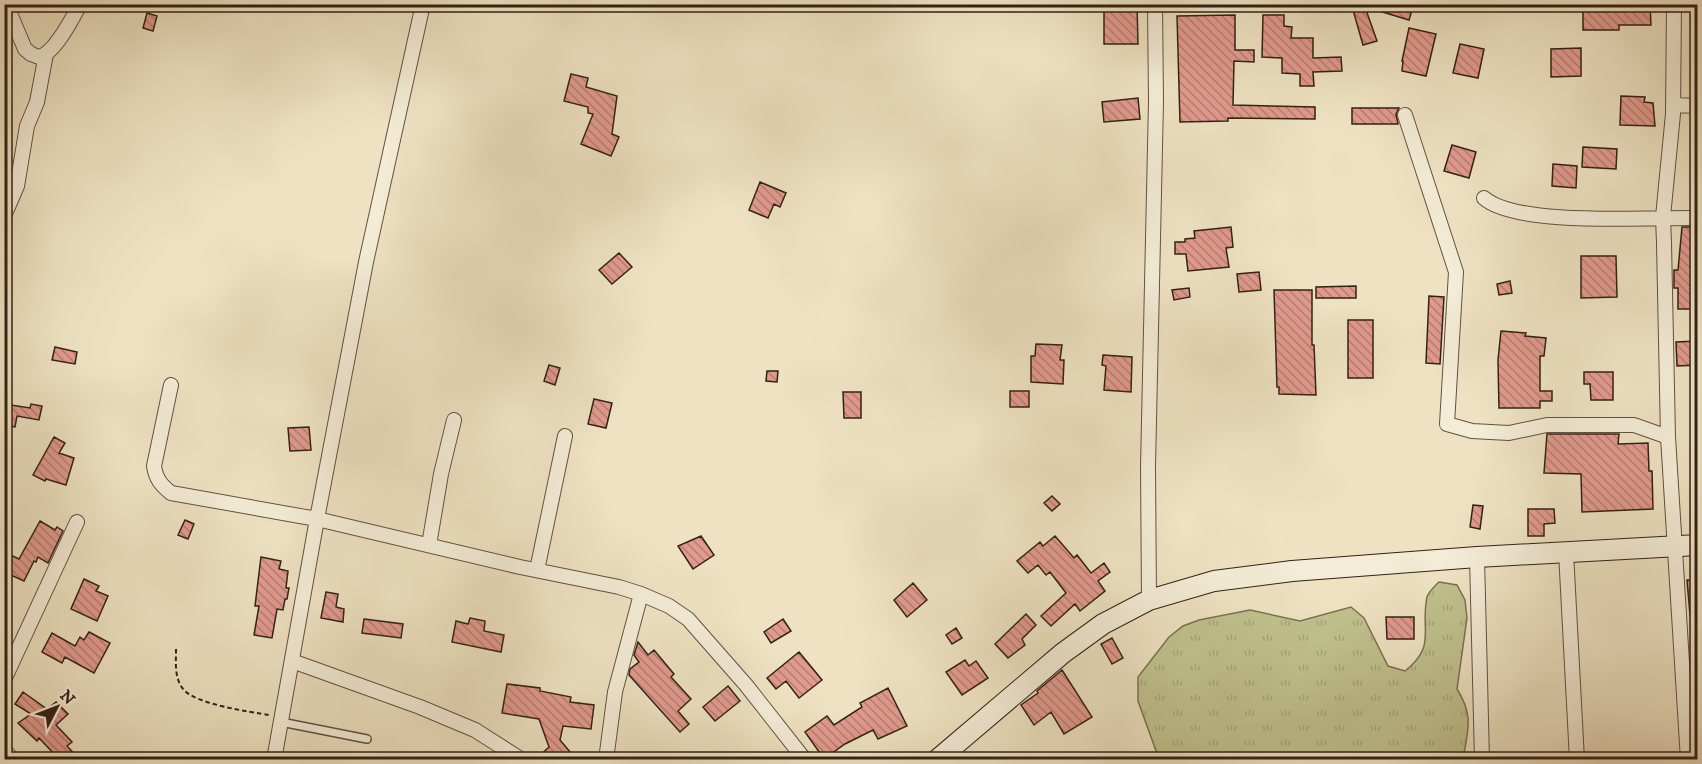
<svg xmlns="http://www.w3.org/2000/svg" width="1702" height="764" viewBox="0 0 1702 764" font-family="'IM FELL DW Pica',serif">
<defs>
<pattern id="grass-tufts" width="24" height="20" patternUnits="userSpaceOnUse" patternTransform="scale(1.5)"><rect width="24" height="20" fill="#c0c18e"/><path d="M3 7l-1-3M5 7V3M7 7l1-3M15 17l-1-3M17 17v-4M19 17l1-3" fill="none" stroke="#a5a67a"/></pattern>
<pattern id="building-back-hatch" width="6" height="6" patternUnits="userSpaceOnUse" patternTransform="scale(1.5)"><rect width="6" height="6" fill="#e19a8e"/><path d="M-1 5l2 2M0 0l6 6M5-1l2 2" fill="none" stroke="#b77d73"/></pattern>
</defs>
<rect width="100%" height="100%" fill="#eee2c2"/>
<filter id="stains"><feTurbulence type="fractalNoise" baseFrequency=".00333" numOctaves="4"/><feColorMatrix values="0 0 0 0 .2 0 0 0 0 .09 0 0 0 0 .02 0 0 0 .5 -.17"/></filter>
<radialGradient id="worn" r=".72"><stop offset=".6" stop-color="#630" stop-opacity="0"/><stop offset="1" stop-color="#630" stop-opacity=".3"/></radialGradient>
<!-- grass -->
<path fill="url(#grass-tufts)" stroke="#7a7152" stroke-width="1.5" d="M1439,582l18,3 8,15 2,18 -10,71c17,27 11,40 6,70h-304l-21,-58v-24l31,-40 14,-11 16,-6 51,-10 50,11 51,-14 13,11 24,48 17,5c32,-25 15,-41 22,-74 2,-6 8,-11 12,-15z"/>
<!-- building -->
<path fill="url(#building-back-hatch)" stroke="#332116" stroke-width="1.5" d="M1106,4h31l1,40h-34v-37h2z
M1367,4h47l-5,16 -43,-13z
M1583,4h67l1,21h-32v5h-36z
M1365,7l12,34 -14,4 -10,-35z
M147,13l10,3 -4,15 -10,-3z
M1235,15v35h19v12l-20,-1 -1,44 82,2v12l-87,-1v3l-48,1 -3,-106z
M1263,15h21v11l8,1 -1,11h22v20l28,-1 1,14 -29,1 1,14h-14v-12l-18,-1v-15l-20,-1z
M1409,28l27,6 -10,42 -24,-5 1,-10h-1z
M1460,44l24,5 -6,29 -25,-5z
M1581,48v28l-30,1v-28z
M571,74l17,4 -2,9 31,9 -5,38 7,3 -8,19 -30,-12 12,-30 -5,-1v-6l-24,-6z
M1621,96l24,1 -1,5 9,1 2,23 -35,-1z
M1138,98l2,21 -36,3 -2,-20z
M1352,108h47l-3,6 2,10h-46z
M1452,145l24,7 -7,26 -25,-7z
M1583,147l34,2 -1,20 -34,-2z
M1553,164l24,2 -1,22 -24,-2z
M760,182l26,11 -6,14 -6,-3 -6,14 -19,-8z
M1231,227l2,20 -7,1 3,19 -41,4 -2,-17h-11v-12h10v-3l10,-1 -1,-7z
M1682,227h16v82h-20v-21h-4v-18h4z
M619,253l13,14 -20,17 -13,-14z
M1581,256h35l1,41 -36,1z
M1259,272l2,18 -22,2 -2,-18z
M1510,281l2,12 -13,2 -2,-11z
M1356,286v12h-40v-11z
M1189,288l1,9 -16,3 -2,-10z
M1274,290h38v55h2l2,50 -37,-1v-7h-2z
M1429,296l15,1 -4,67 -14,-1z
M1348,320h25v58h-25z
M1501,331l25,2 -1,3 21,2 -2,18h-4v35h12v10h-12v7h-41l-1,-48z
M1698,341v24l-21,1 -1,-24z
M1036,344l26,1 -2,15h4l-1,24 -32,-2v-26h4z
M55,347l22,5 -2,12 -23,-4z
M1103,355l29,2 -1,35 -27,-2 2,-24 -4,-1z
M549,365l11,3 -5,17 -11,-4z
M767,371h11l-1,11 -11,-1z
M1584,372h29v28h-22l-1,-16h-6z
M1010,391h19v16h-19z
M843,392h18v26h-17z
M594,399l18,4 -6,25 -18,-4z
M4,404l26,4 1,-4 11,2 -3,14 -22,-4 -2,11 -11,-2z
M309,427l2,23 -21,1 -2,-23z
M1547,434h72l-1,10 30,-1 1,28h3l1,38 -71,3 -1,-38 -37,-1z
M54,437l11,6 -6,10 15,5 -8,27 -20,-6 -1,2 -12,-6z
M1052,496l8,8 -8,7 -8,-8z
M1473,505l10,1 -3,23 -10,-2z
M1528,509h26l1,14 -11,1v12h-16z
M185,520l9,4 -6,15 -10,-4z
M40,521l15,9 2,-3 6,4 -15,32 -10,-6 -2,5 -2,-1 -10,20 -20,-9v-20l15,7z
M701,536l13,19 -21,14 -15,-23z
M1055,536l19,22 3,-3 14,18 13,-10 6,9 -12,9 7,10 -25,20 -5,-7 -24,22 -10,-10 25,-23 -16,-21 -4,3 -8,-10 -10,8 -11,-12 23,-19 3,4z
M261,557l20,4 -2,8 9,2 -2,17h3l-2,11h-2l-2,11 -6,-1 -5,29 -18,-3 5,-29h-4z
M84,579l15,7 -3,5 12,5 -11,25 -26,-12z
M1687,580h11v35h-8z
M913,583l14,17 -20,17 -13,-17z
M326,592l12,2 -2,13 8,2 -1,13 -22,-4z
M1026,614l10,11 -14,14 3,6 -17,13 -13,-14z
M1386,617h28v22h-27z
M470,618l15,3 -1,10 20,4 -3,17 -49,-10 4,-21 12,3z
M364,619l39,5 -2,14 -39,-5z
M783,619l8,12 -20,12 -7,-11z
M956,628l6,10 -10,6 -6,-9z
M89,632l21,11 -16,30 -29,-16 -3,6 -20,-11 10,-19 23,13 5,-9 4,3z
M1112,638l11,20 -11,6 -11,-20z
M638,642l10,13 6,-5 20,24 -3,3 20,22 -13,12 11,13 -9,8 -51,-57 1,-6 9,-7 -5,-7z
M799,652l23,28 -23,18 -13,-17 -10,8 -9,-11z
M965,660l4,6 7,-5 12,17 -26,17 -16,-23z
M1062,670l30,47 -28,17 -13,-22 -17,13 -13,-20 17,-12 -1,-2z
M507,684l33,4v3l31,6 -1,5 24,3 -3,24 -28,-3 -3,14 16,19h-40l13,-12 -10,-28 -37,-6z
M728,686l12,15 -25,20 -12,-14z
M888,688l19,38 -29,13 -5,-9 -28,14 -21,15 -19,-27 22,-16 7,9 28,-18 -2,-4z
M23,692l24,17 9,-7 12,12 -12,11 16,17 -5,4 12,13h-20l-20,-21 -2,3 -19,-18 13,-9 -16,-10z"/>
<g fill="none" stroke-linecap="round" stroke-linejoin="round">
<defs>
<path id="lane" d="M281,722l86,17"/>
<path id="street" d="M6,4l19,45 6,5 8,3c16,-4 33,-38 41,-53
M1674,4l-1,110 -10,103 1,26 4,194 20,323
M1674,105l24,1
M1405,115l51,157 -9,152 25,7 37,2 38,-8h87l34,12
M1484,198c33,29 166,19 214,20
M4,216l13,-30 10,-60 10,-24 9,-48
M171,385l-17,81c2,13 7,19 17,27l146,26 203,48 99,20 22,7 28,12 19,13 58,66 59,75
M429,545l12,-71 13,-54
M1566,552l11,208
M1477,557l5,203
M537,570l28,-134
M1149,600l-1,-133 8,-366 -1,-97
M292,661l128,46 55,23 47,30
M4,680l73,-158
M4,750l9,10
M274,760l43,-241 49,-257 57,-258
M606,760l9,-68 26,-98"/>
<path id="secondary" d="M937,760l126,-107 40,-29 46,-24 65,-19 78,-10 185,-14 221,-12"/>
</defs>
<!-- lane casing -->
<use href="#lane" stroke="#625141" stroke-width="10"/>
<!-- street casing -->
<use href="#street" stroke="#625141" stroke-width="16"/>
<!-- secondary casing -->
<use href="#secondary" stroke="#332116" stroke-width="22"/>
<!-- path -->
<path stroke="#332116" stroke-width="2" stroke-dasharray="4.5 3" stroke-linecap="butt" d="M176,649c0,14 -2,30 8,41 12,14 66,22 85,25"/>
<!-- lane -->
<use href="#lane" stroke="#f4ecd7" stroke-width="7"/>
<!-- street -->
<use href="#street" stroke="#f4ecd7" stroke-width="14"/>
<!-- secondary -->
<use href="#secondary" stroke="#f4ecd7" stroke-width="20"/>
</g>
<!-- margin -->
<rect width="1702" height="764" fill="none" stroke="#eee2c2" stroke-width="24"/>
<rect x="6" y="6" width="1690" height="752" fill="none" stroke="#332116" stroke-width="3"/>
<rect x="12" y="12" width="1678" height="740" fill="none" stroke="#332116" stroke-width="1.5"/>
<!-- north arrow -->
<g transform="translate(57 707) rotate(48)" stroke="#f4ecd7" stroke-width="4.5" paint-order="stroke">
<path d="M0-4.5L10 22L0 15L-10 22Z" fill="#332116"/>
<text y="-9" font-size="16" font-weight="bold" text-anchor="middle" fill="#332116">N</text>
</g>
<rect width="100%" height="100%" filter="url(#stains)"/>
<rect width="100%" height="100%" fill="url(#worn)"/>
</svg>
